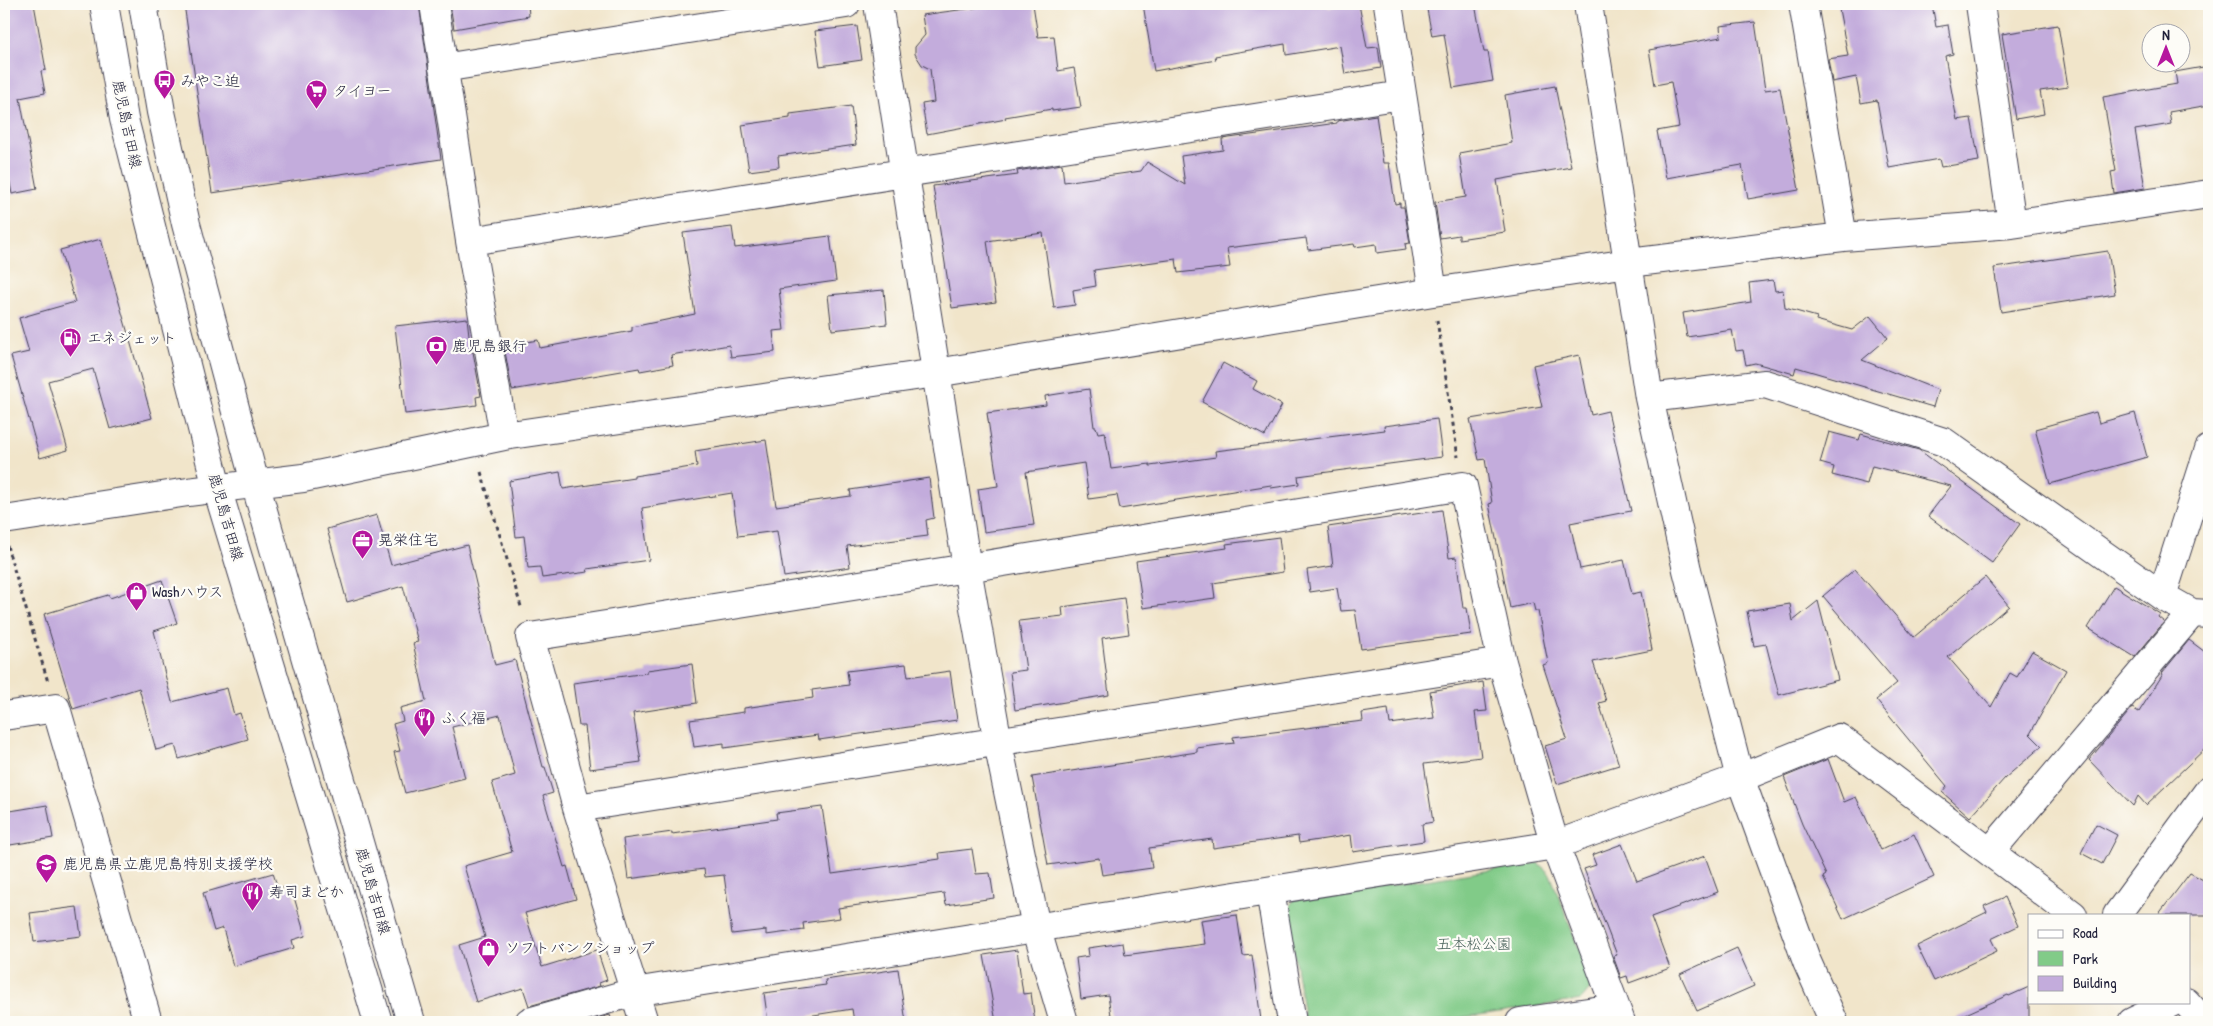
<svg xmlns="http://www.w3.org/2000/svg" width="2213" height="1026" viewBox="0 0 2213 1026" font-family="'Patrick Hand','Klee One',sans-serif">
<rect width="100%" height="100%" fill="#fdfcf7"/>
<filter id="ink" filterUnits="userSpaceOnUse"><feTurbulence type="fractalNoise" baseFrequency=".02" numOctaves="2"/><feDisplacementMap in="SourceGraphic" scale="10" xChannelSelector="R" yChannelSelector="G"/><feConvolveMatrix kernelMatrix="1 2 1 2 8 2 1 2 1" color-interpolation-filters="sRGB"/></filter>
<filter id="wash" filterUnits="userSpaceOnUse"><feTurbulence type="fractalNoise" baseFrequency=".0096" numOctaves="4" result="noise"/><feDisplacementMap in="SourceGraphic" scale="20" xChannelSelector="R" yChannelSelector="G"/><feGaussianBlur stdDeviation="1.12" result="paint"/><feColorMatrix in="noise" values="0 0 0 0 0 0 0 0 0 0 0 0 0 0 0 0 0 1.4 0 .05"/><feComposite in="paint" operator="in"/></filter>
<g filter="url(#wash)">
<rect width="100%" height="100%" fill="#f1e5ca"/>
<!-- green -->
<path fill="#81cb88" stroke="#527662" d="M1538,863l12,11 43,112 -12,14 -150,22h-126l-18,-113 7,-9z"/>
<g id="blocks">
<!-- building -->
<path fill="#c3acdc" d="M4,4h30l12,66 -5,1 4,22 -25,5 17,91 -25,5 -8,-42z
M184,4h235l22,155 -229,34z
M450,4h78l1,12 -75,13z
M1003,4h30l5,33 16,-1 4,35 16,-3 7,39 -29,4v-2l-47,8 1,2 -79,15 -5,-30 12,-2 -4,-33 -8,-4 -7,-11v-7l10,-12 -3,-20z
M1143,4h185v4l31,-4 8,44 11,-1 3,21 -36,6 -5,-28 -54,9 -1,-11 -70,12 1,4 -62,11z
M1426,4h49l9,48h4l5,29 -40,7 -9,-54 -12,2z
M1838,4h94l4,23 12,-2 5,29 -8,2 12,64 14,-2 8,43 -38,6 -2,-8 -50,9 -12,-68 -16,3 -5,-26 -24,5 -4,-23 20,-3z
M1755,22l10,68 15,-2 19,102 -51,9 -6,-34 -76,13 -9,-47 22,-4 -8,-45 -16,3 -6,-35 72,-13 -1,-11z
M2058,25l10,62 -28,4 4,23 -28,5 -14,-85z
M857,26l5,34 -42,6 -5,-35z
M2209,66v39l-40,7 2,12 -36,6 10,58 -31,5 -3,-21 5,-1 -13,-74 74,-13 -2,-12z
M1555,86l16,81 -74,13 8,52 -46,7v-4l-19,3 -5,-36 31,-5 -7,-44 53,-10 -7,-48z
M851,106l5,39 -78,11 1,11 -30,4 -7,-46 48,-7v-4z
M1376,115l7,48h6l6,41 5,-1v4h4l6,36 -5,1 1,5 -29,4 -1,-9 -21,3 -1,-3 -46,6 -2,-12 -79,10 3,19 -52,6 -2,-14 -82,11 2,16 -23,4 2,15 -21,3 -11,-75 -56,8 9,61 -44,6 -19,-122 85,-11 -1,-4 45,-7 2,18 77,-11 6,-9 38,23 -4,-29 42,-6 -1,-11 115,-16v-2z
M732,227l3,21 95,-12 6,45 -57,8 5,41 -11,1 2,21 -44,5 -2,-12 -58,10 2,10 -33,6 -1,-3 -127,22 -8,-44 34,-6 2,8 92,-17v-4l63,-13 -12,-81z
M101,239l51,179 -42,11 -17,-60 -45,12 20,69 -28,8 -29,-102 18,-4 -10,-34 56,-16 -15,-52z
M2108,251l7,43 -114,18 -7,-44z
M1773,280l2,11 8,-1 2,18 32,9 -1,3 36,10 18,-14 18,22 -26,22 76,30 -5,17 -137,-40 -2,7 -39,-11 -9,2 -3,-15 -7,1 -4,-21 -45,7 -4,-24 68,-11 -2,-19z
M884,290l3,34 -55,6 -4,-35z
M467,318l4,34h2l8,44 -5,1 1,8 -72,9 -10,-88z
M1579,355l12,60 17,-4 23,100 -61,12 10,46 44,-9 8,34 9,-2 11,58 -59,12 13,39 -7,2 20,62 -62,19 -12,-38 22,-7 -24,-74 5,-2 -10,-52h-3l-2,-8 -23,5 -21,-104 3,-1 -7,-44 -6,1 -9,-41 72,-12 -9,-42z
M1223,363l34,18 -4,8 29,16 -17,31 -63,-34z
M1089,389l5,38h2l2,6 7,-1 6,37 39,-5v2l66,-9 -1,-6 170,-21 -1,-4 53,-7 5,38 -144,19 1,8 -28,4v-3l-151,24 -3,-14 -28,4 -5,-36 -58,9 8,53 -50,7 -6,-43 20,-3 -11,-73 59,-8 -1,-9z
M2096,412l3,11 36,-10 12,44 -97,27 -15,-55z
M1829,432l30,8 2,-6 58,16 101,74 -28,39 -64,-47 23,-30 -79,-20 -5,18 -35,-9 2,-8 -14,-4z
M766,440l10,66 75,-10 -1,-6 79,-12 5,40 -8,2 2,16 -81,10 3,21 -66,10 -7,-46 -39,5 -6,-43 -90,15 7,52 -62,9 1,3 -46,6 -2,-11 -12,1 -4,-32 -8,1 -7,-56 51,-9 3,17 71,-11v-2l63,-10 -2,-15z
M1442,510l7,48 7,-1 7,51h4l4,26 -110,15 -6,-39 -14,1 -4,-23 -27,4 -3,-22 26,-4 -5,-39z
M377,515l14,50 76,-20 28,120 20,-5 28,107h2l8,26 -10,3 21,71 3,-1 9,33 -51,14 17,54 55,-17 10,30 -8,3 1,3 -71,20 -6,-18 -47,14 -17,-57 26,-8 -21,-71 48,-14 -20,-70 23,-7 -15,-60 -48,12 13,51 -60,15 -11,-41 6,-1 -7,-27 10,-3 -3,-13 26,-7 -13,-58 5,-1 -15,-56 -56,16 -20,-73z
M1279,537l4,35 -70,11 2,15 -72,10 -7,-47 91,-13 -1,-4z
M1855,569l59,68 71,-60 24,29 -61,51 43,50 19,-34 7,4 15,-26 34,19 -36,64 12,12 -37,32 -35,39 -28,-25 5,-6 -71,-86 21,-17 -74,-87z
M162,580l15,43 -23,8 18,71 55,-14 7,27 6,-2 8,26 -69,20 -4,-14 -19,5 -17,-62 -66,21 -29,-95 64,-19 2,3z
M2114,586l46,28 -2,3 6,5 -29,35 -47,-29z
M1124,598l5,36 -27,4 7,57 -94,15 -5,-38 16,-2 -7,-49 44,-5 -1,-9z
M1818,601l20,79 -59,15 -13,-51 -12,2 -7,-35 43,-7 3,17z
M2189,640l20,15v90l-63,60 -8,-9 -5,10 -44,-46 43,-52 7,4 24,-38 -1,-1z
M692,664l5,39 -64,10 8,49 -51,7 -5,-43h-6l-6,-43 74,-10v-3z
M906,664l2,13 42,-6 7,49 -138,20 -1,-5 -94,13v-5l-30,4 -4,-27 54,-8v-4l69,-10 -1,-8 37,-5 -2,-14z
M1483,682l4,29 -12,1 6,45 -57,7 9,58 -11,2 2,17 -71,11 -2,-17 -52,8 -1,-7 -85,12 -1,-9 -63,9 3,20 -50,7 -3,-17 -51,7 -16,-88 165,-25v-4l37,-5 -1,-6 130,-16 -1,-8 26,-4 2,15 44,-6 -4,-27z
M1828,759l16,43 12,-5 25,53 33,-16 20,43 -91,42 -20,-42 3,-2 -24,-51 -18,-47z
M47,805l6,33 -49,8v-34z
M822,807l10,67 108,-15 -1,-6 33,-4 4,25 14,-1 4,25 -48,7 -2,-12 -106,15 2,10 -37,5 1,7 -38,5v-5l-34,4 -8,-59 -19,2 -1,-8 -76,10 -5,-40 49,-7v2l105,-15 -1,-6z
M2096,824l21,11 -15,29 -21,-11z
M1622,844l15,37 68,-25 13,36 -67,25 19,51 -41,15 -2,-7 -6,2 -8,-22 4,-1 -33,-86 12,-4 -4,-10z
M273,873l5,16 13,-3 14,50 -13,4 2,8 -61,18 -10,-38 -9,3 -11,-38z
M2190,873l19,10v32h-51z
M2005,897l13,29 -27,13 6,12 -63,30 -17,-35 70,-34 -3,-6z
M77,907l4,29 -47,6 -4,-29z
M1237,915l6,41 9,-1 9,65 -13,2h-136l-4,-27 -27,4 -5,-41 13,-2 -1,-8 35,-5 2,12 80,-11 -4,-24z
M1737,948l17,38 -57,25 -17,-37z
M1017,950l6,44 8,-1 4,29h-39l-12,-67z
M898,969l8,53h-52l-2,-13 -51,8 1,5h-34l-4,-29 62,-8 -1,-5z
M2029,987v35h-81l60,-27 1,1z
M610,1015l2,7h-27z"/>
</g>
</g>
<g filter="url(#ink)">
<use href="#blocks" fill-opacity="0" stroke="#413f50" stroke-width="1"/>
<g fill="none" stroke-linecap="round" stroke-linejoin="round">
<defs>
<path id="minor" d="M434,4l36,237 34,195
M878,4l89,564 31,175 38,184 28,95
M1388,4l45,288
M1588,4l61,394 38,172 53,208 67,184 27,60
M1803,4l40,233
M1980,4l32,220
M443,68l403,-64
M470,241l932,-146
M1649,398l116,-14 179,58 218,154 30,17 17,1
M4,520l184,-28 115,-14 201,-42 432,-63 497,-81 196,-29 214,-26 169,-13 197,-30
M2162,596l47,-147
M4,716l52,-8 92,314
M577,808l925,-146
M1990,852l202,-239
M1270,891l22,131
M2117,915l92,-125
M2186,1002l18,20
M529,1022l105,-30 921,-147 185,-67 99,-40 234,177
M644,1022l-67,-214 -47,-171 437,-69 496,-82 39,176 53,183 66,177
M1520,1022l95,-14
M2132,1022l41,-20"/>
<path id="major" d="M104,4l20,115 93,369 161,534
M143,4l18,108 25,112 69,259 156,539"/>
</defs>
<!-- minor casing -->
<use href="#minor" stroke="#413f50" stroke-width="30"/>
<!-- major casing -->
<use href="#major" stroke="#413f50" stroke-width="30"/>
<!-- path -->
<path stroke="#413f50" stroke-width="3" stroke-dasharray="4 4" stroke-linecap="butt" d="M1437,320l21,137
M481,472l41,138
M7,546l41,136"/>
<!-- minor -->
<use href="#minor" stroke="#fff" stroke-width="28"/>
<!-- major -->
<use href="#major" stroke="#fff" stroke-width="28"/>
</g>
</g>
<!-- icons -->
<defs>
<symbol id="bus-pin" viewBox="-11 -11 22 30"><path d="M0 17L-7.5 6A9.5 9.5 0 1 1 7.5 6Z" fill="#b5179e" stroke="#fdfcf7"/><path d="M-5-6H5V4H4V6H2V4H-2V6H-4V4H-5ZM-3.5-4V0h7V-4ZM-3.5 1.2v1.5H-2V1.2ZM2 1.2v1.5H3.5V1.2Z" fill="#fff"/></symbol>
<symbol id="supermarket-pin" viewBox="-11 -11 22 30"><path d="M0 17L-7.5 6A9.5 9.5 0 1 1 7.5 6Z" fill="#b5179e" stroke="#fdfcf7"/><path d="M-6-5.5h2.5l.6 2H6L4.5 2H-2.5L-4.4-4H-6ZM-1.5 3.2a1.3 1.3 0 1 0 .1 0ZM3 3.2a1.3 1.3 0 1 0 .1 0Z" fill="#fff"/></symbol>
<symbol id="fuel-pin" viewBox="-11 -11 22 30"><path d="M0 17L-7.5 6A9.5 9.5 0 1 1 7.5 6Z" fill="#b5179e" stroke="#fdfcf7"/><path d="M-5.5-6h7V0h2V4h1.3V-2.5L3-4.5l.8-.8L6-3V5H2.5V1h-1V6h-7ZM-4.2-4.7v3.2H.2V-4.7Z" fill="#fff"/></symbol>
<symbol id="bank-pin" viewBox="-11 -11 22 30"><path d="M0 17L-7.5 6A9.5 9.5 0 1 1 7.5 6Z" fill="#b5179e" stroke="#fdfcf7"/><path d="M-6-4H6V4H-6ZM0-2.3a2.3 2.3 0 1 0 0 4.6a2.3 2.3 0 1 0 0-4.6Z" fill="#fff"/></symbol>
<symbol id="office-pin" viewBox="-11 -11 22 30"><path d="M0 17L-7.5 6A9.5 9.5 0 1 1 7.5 6Z" fill="#b5179e" stroke="#fdfcf7"/><path d="M-6-3h4V-5.5h4V-3h4V5H-6ZM-1-4.5V-3h2v-1.5ZM-6 0V1H6V0Z" fill="#fff"/></symbol>
<symbol id="shop-pin" viewBox="-11 -11 22 30"><path d="M0 17L-7.5 6A9.5 9.5 0 1 1 7.5 6Z" fill="#b5179e" stroke="#fdfcf7"/><path d="M-5-2.5h2.3a2.7 3.5 0 0 1 5.4 0H5L5.5 6h-11ZM-1.5-2.5h3a1.5 2.3 0 0 0-3 0Z" fill="#fff"/></symbol>
<symbol id="restaurant-pin" viewBox="-11 -11 22 30"><path d="M0 17L-7.5 6A9.5 9.5 0 1 1 7.5 6Z" fill="#b5179e" stroke="#fdfcf7"/><path d="M-5-6h1v4h1v-4h1v4h1v-4h1v5L-1.5 .5V6h-2V.5L-5-1ZM5-6V6H3V1.5H1.5Q1.5-4 5-6Z" fill="#fff"/></symbol>
<symbol id="school-pin" viewBox="-11 -11 22 30"><path d="M0 17L-7.5 6A9.5 9.5 0 1 1 7.5 6Z" fill="#b5179e" stroke="#fdfcf7"/><path d="M0-5L7-2L0 1L-7-2ZM-4 1L0 2.5L4 1V4Q0 6-4 4Z" fill="#fff"/></symbol>
</defs>
<g fill-rule="evenodd">
<use href="#bus-pin" x="152" y="68" width="25" height="34"/>
<use href="#supermarket-pin" x="304" y="78" width="25" height="34"/>
<use href="#fuel-pin" x="58" y="326" width="25" height="34"/>
<use href="#bank-pin" x="424" y="334" width="25" height="34"/>
<use href="#office-pin" x="350" y="528" width="25" height="34"/>
<use href="#shop-pin" x="124" y="580" width="25" height="34"/>
<use href="#restaurant-pin" x="412" y="706" width="25" height="34"/>
<use href="#school-pin" x="34" y="852" width="25" height="34"/>
<use href="#restaurant-pin" x="240" y="880" width="25" height="34"/>
<use href="#shop-pin" x="476" y="936" width="25" height="34"/>
</g>
<g text-anchor="middle" stroke-width="4.5" stroke-linejoin="round" paint-order="stroke">
<!-- poi labels -->
<g font-size="15" fill="#22223b" stroke="#fdfcf7" text-anchor="start">
<text x="180" y="86">みやこ迫</text>
<text x="333" y="96">タイヨー</text>
<text x="87" y="343">エネジェット</text>
<text x="452" y="351">鹿児島銀行</text>
<text x="378" y="545">晃栄住宅</text>
<text x="152" y="597">Washハウス</text>
<text x="441" y="723">ふく福</text>
<text x="63" y="869">鹿児島県立鹿児島特別支援学校</text>
<text x="269" y="897">寿司まどか</text>
<text x="505" y="953">ソフトバンクショップ</text>
</g>
<!-- street labels -->
<g font-size="15" fill="#22223b" stroke="#fdfcf7">
<text transform="translate(127 124) rotate(78)" y="5">鹿児島吉田線</text>
<text transform="translate(226 517) rotate(74)" y="5">鹿児島吉田線</text>
<text transform="translate(373 891) rotate(74)" y="5">鹿児島吉田線</text>
</g>
<!-- park labels -->
<g font-size="15" fill="#435d56" stroke="#fdfcf7">
<text x="1474" y="949">五本松公園</text>
</g>
</g>
<!-- margin -->
<rect width="2213" height="1026" fill="none" stroke="#fdfcf7" stroke-width="20"/>
<!-- legend -->
<rect x="2028" y="914" width="162" height="90" fill="#fdfcf7" stroke="#a5a5ac"/>
<rect x="2038" y="930" width="25" height="8" fill="#ffffff" stroke="#a5a5ac"/>
<text x="2073" y="938" font-size="15" fill="#22223b">Road</text>
<rect x="2038" y="951" width="25" height="15" fill="#81cb88" stroke="#a5a5ac"/>
<text x="2073" y="964" font-size="15" fill="#22223b">Park</text>
<rect x="2038" y="976" width="25" height="15" fill="#c3acdc" stroke="#a5a5ac"/>
<text x="2073" y="988" font-size="15" fill="#22223b">Building</text>
<!-- north arrow -->
<g transform="translate(2166 48)"><circle r="24" fill="#fdfcf7" stroke="#a5a5ac"/>
<path d="M0-4L9 19L0 12L-9 19Z" fill="#b5179e"/>
<text y="-8" font-size="14" font-weight="bold" text-anchor="middle" fill="#22223b">N</text>
</g>
</svg>
